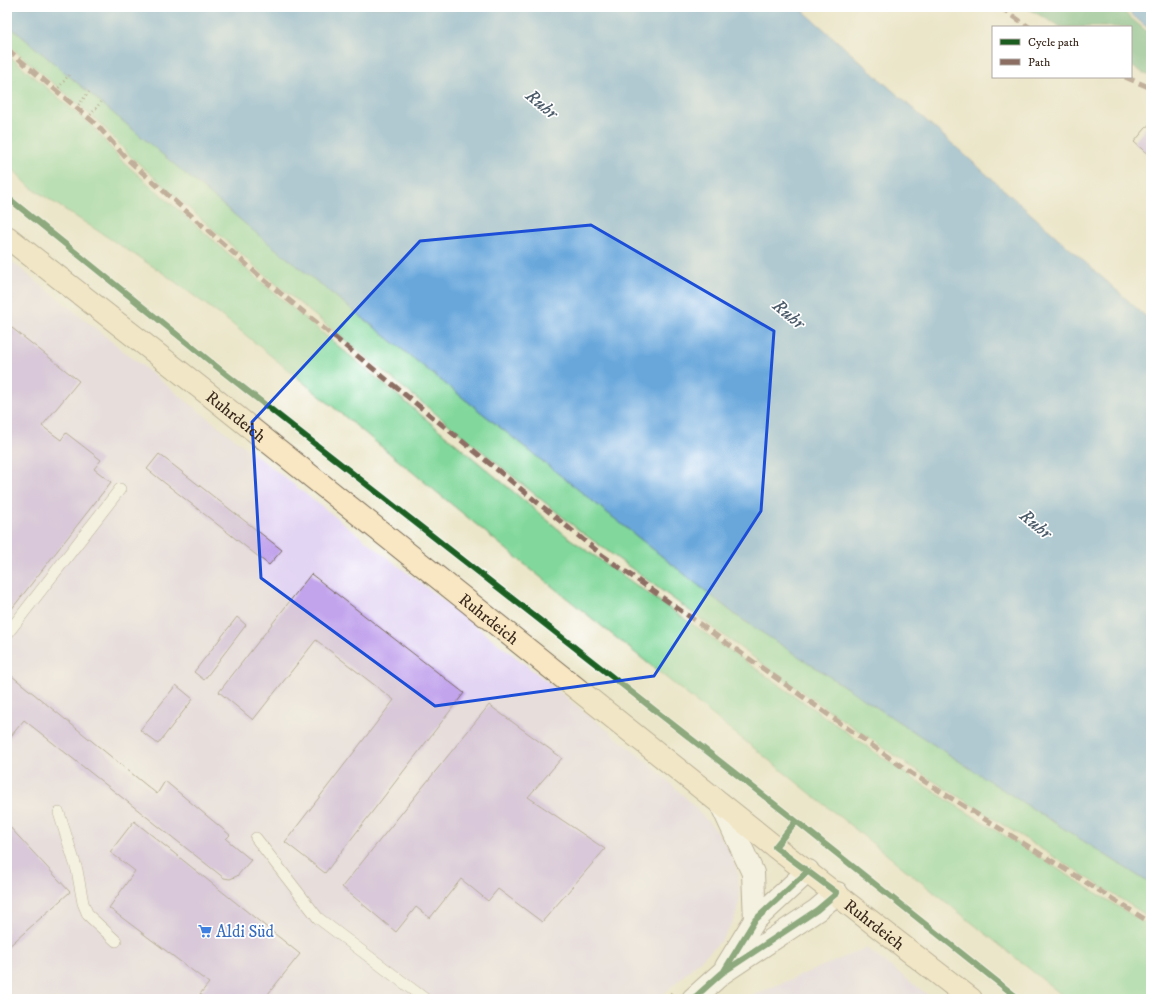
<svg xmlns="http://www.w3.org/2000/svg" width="1158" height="1006" viewBox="0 0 1158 1006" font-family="'IM FELL DW Pica',serif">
<rect width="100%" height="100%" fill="#fff"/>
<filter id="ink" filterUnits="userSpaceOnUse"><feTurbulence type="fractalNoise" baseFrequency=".025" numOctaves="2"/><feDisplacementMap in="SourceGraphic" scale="8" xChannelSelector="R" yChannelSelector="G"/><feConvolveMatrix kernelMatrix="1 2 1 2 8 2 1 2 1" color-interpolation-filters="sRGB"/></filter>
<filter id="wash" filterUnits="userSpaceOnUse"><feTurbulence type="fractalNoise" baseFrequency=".012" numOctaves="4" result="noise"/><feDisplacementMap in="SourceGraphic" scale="16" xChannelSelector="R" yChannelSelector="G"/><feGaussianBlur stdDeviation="0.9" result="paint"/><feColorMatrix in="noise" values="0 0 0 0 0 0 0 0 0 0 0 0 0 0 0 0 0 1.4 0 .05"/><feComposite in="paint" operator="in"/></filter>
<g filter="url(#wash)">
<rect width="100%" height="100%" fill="#ebe6c9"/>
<!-- built -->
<path fill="#e2d4f3" d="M7,258l188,150 327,254 125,100 39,36 29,31 15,22 8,23 2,24 -5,20 -8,15 -10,12 -59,54h-651z
M866,948l67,51h-189z"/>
<!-- green -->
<path fill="#82d89c" stroke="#5e815d" d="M7,24l254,213 476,379 260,170 154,98v34l-238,-150 -131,-90 -202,-147 -315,-256 -136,-120 -29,-32 -93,-79z
M7,54l86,73 28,33 139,121 309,257 343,240 239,149v72h-84l-539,-432 -297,-244 -68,-50 -133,-86 -23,-24z"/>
<!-- forest -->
<path fill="#69b884" stroke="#527151" d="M1025,7h93l33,28v42l-20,-11v-39h-70z"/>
<!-- water -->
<path fill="#69a7db" stroke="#52687c" d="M7,7h792l352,314v563l-154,-98 -260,-170 -476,-379 -254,-213z
M1123,7h28v24z"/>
<g id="blocks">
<!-- building -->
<path fill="#c2a4ed" d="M1151,122v35l-17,-15z
M7,324l72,57 -37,45 19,14 5,-7 35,27 -7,9 17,13 -104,133z
M159,454l123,96 -13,15 -122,-96z
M311,574l153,119 -139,180 -40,-31 109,-142 -78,-60 -63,80 -34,-28z
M237,617l9,8 -42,55 -10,-8z
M7,672l150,122 8,-13 65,54 -4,4 25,21 -14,16 -7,3 -6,-1 -200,-158 -17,21z
M176,685l17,14 -35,45 -18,-14z
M489,705l73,53 -34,39 77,52 -63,73 -44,-33 -10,12 -27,-22 -31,39 -14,-11 -20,25 -54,-45z
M134,821l166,133 -36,45h-57l-7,-5 9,-11 -100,-75 26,-37 -25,-19z
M7,824l63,68 -63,56z"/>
</g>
</g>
<g filter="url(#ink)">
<use href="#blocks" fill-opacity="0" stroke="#796c5a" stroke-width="1"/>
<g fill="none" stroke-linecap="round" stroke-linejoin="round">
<defs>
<path id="service" d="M7,634l113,-145
M59,813l18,57 6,33 5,12 28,26
M256,838l62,80 107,81"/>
<path id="tertiary" d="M721,804l32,69 2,47
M726,967l29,-47 53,-49
M693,999l29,-26 95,-63 20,-17"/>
<g id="secondary">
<path id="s1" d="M7,237l200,156 568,454 196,152"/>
</g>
</defs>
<!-- service casing -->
<use href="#service" stroke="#796c5a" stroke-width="12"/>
<!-- tertiary casing -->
<use href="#tertiary" stroke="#796c5a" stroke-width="24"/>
<!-- secondary casing -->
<use href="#secondary" stroke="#796c5a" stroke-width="24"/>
<!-- path -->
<path stroke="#796c5a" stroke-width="2.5" stroke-dasharray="1 3" stroke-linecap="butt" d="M56,91l13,-16
M76,108l13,-16
M88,118l13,-16
M665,999l7,-7"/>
<!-- service -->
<use href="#service" stroke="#fff" stroke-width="11"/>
<!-- tertiary -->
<use href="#tertiary" stroke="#fff" stroke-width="22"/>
<!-- secondary -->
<use href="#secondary" stroke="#f9e7c3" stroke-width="22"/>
<!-- quiet -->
<path stroke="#8d6e63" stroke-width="5" stroke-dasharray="10 5" stroke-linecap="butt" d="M1000,7l29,20
M7,49l90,76 29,33 137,121 339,276 309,218 240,150
M1125,77l26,11"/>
<defs>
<path id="cycleway" d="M7,197l215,174 574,450 -21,26 62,46 -20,17 -95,63 -29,26
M796,821l223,178
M724,971l31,-51 53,-49"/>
</defs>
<!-- cycleway casing -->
<use href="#cycleway" stroke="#fff" stroke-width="8"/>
<!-- cycleway -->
<use href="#cycleway" stroke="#1b5e20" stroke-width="6"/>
</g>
</g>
<!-- marked area -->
<path d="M0 0H1158V1006H0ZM591,225l183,106 -13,180 -107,165 -219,30 -174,-128 -9,-156 168,-181z" fill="#ebe6c9" fill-opacity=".55" fill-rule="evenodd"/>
<path fill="none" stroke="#1d4ed8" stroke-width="3" stroke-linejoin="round" d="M591,225l183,106 -13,180 -107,165 -219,30 -174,-128 -9,-156 168,-181z"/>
<!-- icons -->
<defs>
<symbol id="supermarket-bare" viewBox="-9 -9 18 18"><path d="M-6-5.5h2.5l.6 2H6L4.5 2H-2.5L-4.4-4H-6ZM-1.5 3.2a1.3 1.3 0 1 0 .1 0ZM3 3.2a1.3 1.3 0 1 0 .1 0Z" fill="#3f7fe0" stroke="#fff" stroke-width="2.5" paint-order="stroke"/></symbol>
</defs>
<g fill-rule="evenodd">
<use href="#supermarket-bare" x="195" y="921" width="20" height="20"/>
</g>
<g text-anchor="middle" stroke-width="3.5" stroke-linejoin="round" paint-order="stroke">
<!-- street labels -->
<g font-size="17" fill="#3b2a1e" stroke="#fff">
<text dy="6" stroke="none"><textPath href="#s1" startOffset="291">Ruhrdeich</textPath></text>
<text dy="6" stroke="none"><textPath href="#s1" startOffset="615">Ruhrdeich</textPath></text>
<text dy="6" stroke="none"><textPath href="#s1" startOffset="1107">Ruhrdeich</textPath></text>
</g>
<!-- shop labels -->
<g font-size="17" fill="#366cbe" stroke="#fff" text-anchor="start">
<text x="216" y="937">Aldi Süd</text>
</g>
<!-- water labels -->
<g font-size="18" font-style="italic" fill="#4d5c6a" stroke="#fff">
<text transform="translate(542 104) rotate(40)" y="6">Ruhr</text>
<text transform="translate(789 314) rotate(40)" y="6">Ruhr</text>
<text transform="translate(1036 524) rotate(40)" y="6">Ruhr</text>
</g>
</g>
<!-- margin -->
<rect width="1158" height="1006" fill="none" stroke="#fff" stroke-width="24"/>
<!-- legend -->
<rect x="992" y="26" width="140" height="52" fill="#ffffff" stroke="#b1aaa5"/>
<rect x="1000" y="39" width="20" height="6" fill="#1b5e20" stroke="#b1aaa5"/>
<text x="1028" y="46" font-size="12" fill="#3b2a1e">Cycle path</text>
<rect x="1000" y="59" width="20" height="6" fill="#8d6e63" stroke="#b1aaa5"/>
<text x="1028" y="66" font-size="12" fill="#3b2a1e">Path</text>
</svg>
